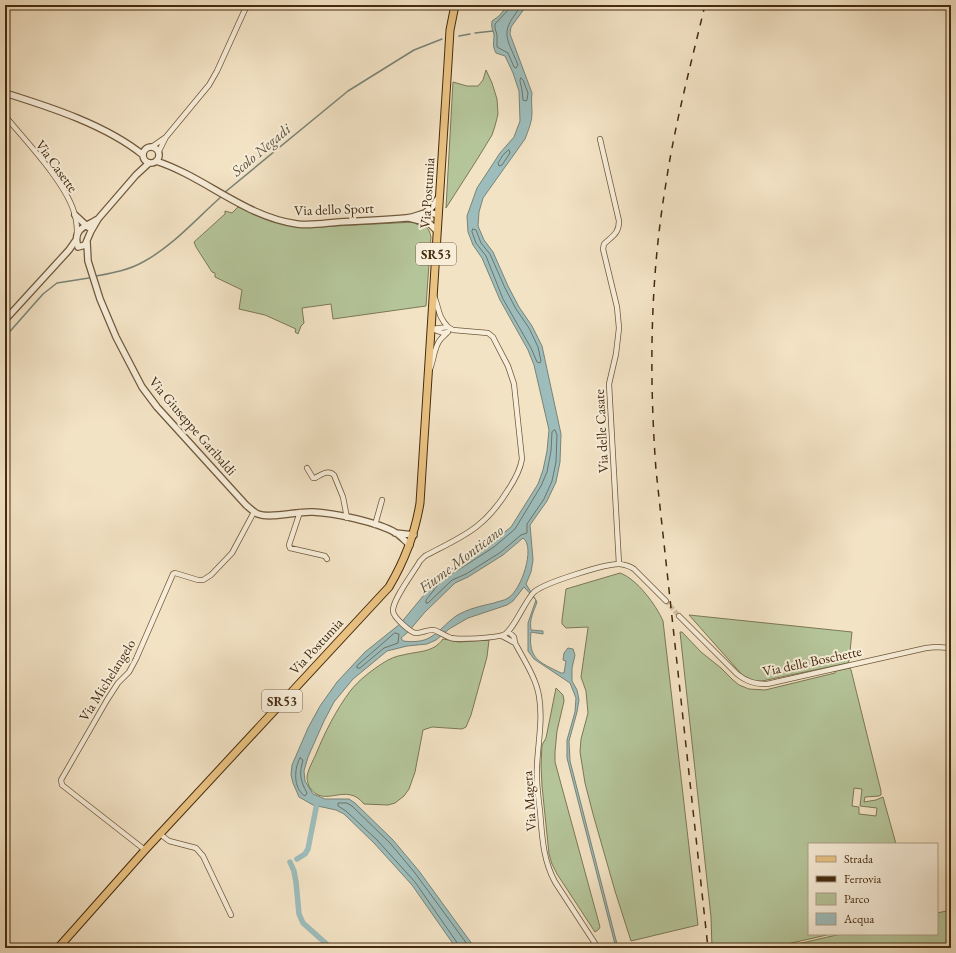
<svg xmlns="http://www.w3.org/2000/svg" width="956" height="953" viewBox="0 0 956 953" font-family="'EB Garamond',serif">
<rect width="100%" height="100%" fill="#f3e3c5"/>
<filter id="stains"><feTurbulence type="fractalNoise" baseFrequency=".005" numOctaves="4"/><feColorMatrix values="0 0 0 0 .2 0 0 0 0 .09 0 0 0 0 .02 0 0 0 .5 -.17"/></filter>
<radialGradient id="worn" r=".72"><stop offset=".6" stop-color="#630" stop-opacity="0"/><stop offset="1" stop-color="#630" stop-opacity=".3"/></radialGradient>
<!-- green -->
<path fill="#b5c59a" stroke="#7c7854" fill-rule="evenodd" d="M486,70l6,13 5,16 1,15 -3,12 -3,9 -14,23 -32,50 7,-126 14,4h11l5,-6z
M238,207l33,14 22,5 22,1 100,-5 1,2c9,1 13,3 15,13l-5,69 -93,13 -2,-15 -29,4 2,15 -3,3 -3,8 -3,-2 1,-3 -31,-14 -26,-6 3,-19 -27,-13v-4l-3,-1 -16,-25 -2,-5 31,-28v-3l7,2z
M620,573c17,6 36,32 43,48l35,304 -67,16 -16,-50 -22,-77 -8,-31 -5,-31 1,-13 7,-26 -2,-22 -5,-14 7,-49v-1l-22,1 -4,-4v-4l4,-31z
M689,615l163,17 -3,29 -1,2 -86,18h-7l-11,-4z
M680,632h2l19,20 20,16 12,12 6,5 10,4 16,1 70,-17v-2l15,-3 1,2 30,121v4l-2,1 -14,1 -1,5 12,-2 7,-3 13,47h-87v90h22l-61,14h-58l-1,-31zM854,788l8,1 -2,17 17,2 -1,8 -17,-2v-7l-7,-1z
M443,639l16,3 30,-2 -2,17 -16,58 -5,12 -4,2 -30,-2 -9,3 -8,42 -6,17 -5,7 -9,7 -7,2 -24,-1c-18,-23 -39,5 -54,-16 -2,-3 -3,-8 -3,-11 1,-8 6,-16 9,-23 9,-22 20,-44 35,-64 8,-10 21,-20 32,-27 6,-4 13,-7 20,-8 15,-4 30,-2 40,-16z
M556,688l7,7 1,6 -7,30 -2,21v10l45,165 -1,2 -4,3 -38,-58 -5,-10 -3,-10 -7,-68 -1,-21 1,-20 4,-7z
M951,910v38h-171l61,-14h96v-21z"/>
<!-- water -->
<path fill="#9dbdbc" stroke="#798376" fill-rule="evenodd" d="M508,5h19l-16,22 -1,7 22,59c-1,7 0,13 0,20 0,9 -4,18 -7,26l-42,59 -4,14 -1,14 6,14 9,12 15,34 11,21 13,19 10,20 19,88 -1,28 -4,20 -9,19 -17,24 3,35 -2,12 -5,12 11,18c-3,9 -8,17 -6,28l12,1v3l-12,-2c-3,27 8,30 30,41h3l2,-12 -3,-1 1,-7 4,-5 5,1 2,6 -3,13v13l5,9 2,10 -2,12 -8,29 1,20 48,187h-2l-49,-190v-18l8,-28 1,-14 -6,-15 -36,-24 -6,-8v-28l8,-23 -12,-13 -11,14 -6,4 -39,13 -19,11 -13,11 -9,4 -20,2 -20,5 -34,28 -19,23 -10,19 -16,36 -4,14 1,10 8,13 12,5h24l6,4 38,37 26,31 56,77h-19l-44,-63 -38,-42 -30,-29 -8,-4 -23,-5 -14,-8 -6,-14 -2,-8 1,-10 16,-37 12,-22 17,-24 28,-30 35,-28 38,-46 53,-35 20,-16 27,-43 5,-14 4,-19 2,-21 -15,-65 -6,-15 -28,-50 -18,-42 -9,-13 -5,-13 -1,-16 10,-28 23,-35 14,-16 6,-16 -1,-30 -6,-18 -8,-17 -9,-3c-4,-8 -2,-10 -2,-18 -1,-6 -3,-5 -2,-14l7,-5zM523,538c13,9 -2,53 -15,60 -4,3 -10,3 -14,5 -13,3 -27,6 -38,13 -10,7 -18,18 -29,23 -7,3 -17,3 -24,2l-2,-3 8,-7 16,-19 30,-29 13,-6 35,-22z"/>
<g fill="none" stroke-linecap="round" stroke-linejoin="round">
<!-- shore -->
<path stroke="#707465" stroke-width="1" d="M510,5l-1,4 -14,15v4l2,7v12l11,6 6,14 2,1 2,-3c-13,-31 -18,-32 4,-60
M521,78l2,2 5,13 -1,7 -1,1 -3,-1 -1,-10 -2,-9z
M509,150l1,3 -8,12 -3,1 -1,-3 5,-8z
M473,229l3,1 5,13 9,11 15,34 11,21 13,19 9,19 3,14 -1,2 -3,-1 -6,-14 -28,-49 -17,-43 -10,-13 -4,-11z
M555,430l2,5 -1,27 -4,19 -8,18 -17,25v9l-6,2 -20,17 -35,22 -14,6 -24,23h-2v-3l15,-19 53,-34 21,-18 26,-43 6,-14 4,-21 1,-19z
M395,633l4,1 -1,9 -14,5 -24,20h-3v-2z
M300,758l3,2c-4,14 -3,20 4,33l-2,3c-12,-7 -11,-28 -5,-38z
M459,948l-1,-4 -43,-62 -38,-42 -31,-29 -8,-5v-3h9l5,3 38,37 25,30 55,75"/>
<!-- stream -->
<path stroke="#798376" stroke-width="1.5" d="M475,33l18,-2
M459,36l11,-2
M224,193l124,-102 66,-41 28,-11
M96,276c16,-3 33,-6 47,-14 30,-16 54,-44 79,-66
M5,337l38,-43 14,-11 32,-5"/>
<!-- canal -->
<path stroke="#9dbdbc" stroke-width="5.5" d="M297,859l8,-5 3,-5 9,-46
M290,862l4,9 2,11 3,32 4,9 28,25"/>
<!-- minor-tunnel -->
<path stroke="#d0bea0" stroke-width="4.5" stroke-dasharray="4.5 2" stroke-linecap="butt" d="M666,601l13,15"/>
<defs>
<path id="minor" d="M5,116c20,24 64,70 70,100 2,6 2,12 2,18
M166,137l43,-52 8,-14 30,-66
M600,139l19,82c0,13 -7,15 -15,23l-1,5 14,58 2,21 -3,26 -7,30 10,180
M153,146l13,-9 -7,14
M434,296c6,14 3,19 14,31
M432,329l16,-2 5,3 35,3 5,4 2,4 13,25 6,18 8,75c-2,12 -8,22 -14,31 -24,39 -45,46 -83,66l-5,5c-6,11 -28,39 -27,50 0,6 18,22 23,22 7,0 12,-4 18,-3 6,2 11,6 17,8 8,2 44,0 52,-3 10,-3 21,-33 31,-43 10,-9 73,-29 86,-28 6,1 10,2 14,5l32,32
M432,329l11,4 5,-1
M430,369c4,-9 4,-22 10,-29 2,-3 5,-5 7,-7
M307,468l6,10h2c6,-3 13,-9 19,-3l9,22 4,21
M300,512l-11,33 1,3 35,8 2,3
M375,525l7,-25
M679,616l58,58c10,8 18,10 30,10l159,-36 10,-1 15,1
M509,632l5,5 1,6c9,17 21,35 24,53 4,24 -1,46 -2,70 -1,15 1,30 3,45 2,25 3,49 15,71l43,66
M502,636l13,7
M160,834l9,7 27,7 7,8 28,59
M145,850l-83,-65 -1,-5 46,-80 11,-17 11,-11 7,-13 37,-85 2,-1 23,7h5l8,-5 21,-22 22,-41"/>
<path id="tertiary" d="M5,93c45,14 101,32 138,62
M143 155a8 8 0 1 1 16 0a8 8 0 1 1-16 0Z
M156,161c49,16 89,56 141,63 14,2 29,-1 42,-2 23,-1 45,-2 67,-4 15,-1 16,-9 32,-3
M426,212l7,-6 6,-9
M75,215l13,12
M409,218l20,5 8,8
M87,242l1,19 12,38 16,38 26,50 15,20 89,98c4,3 7,7 12,9 13,5 39,-3 55,-2 21,1 65,10 83,21 5,3 9,8 14,12
M77,243c-3,-15 10,-17 19,-23
M78,247l7,-2 6,-14 7,-12 38,-44 13,-12
M5,320l64,-70 7,-10
M395,533l19,2"/>
<path id="primary" d="M58,948l87,-98 244,-263c16,-27 26,-53 31,-84l28,-440 2,-33 5,-25"/>
</defs>
<!-- minor casing -->
<use href="#minor" stroke="#70593c" stroke-width="6"/>
<!-- tertiary casing -->
<use href="#tertiary" stroke="#70593c" stroke-width="8"/>
<!-- primary casing -->
<use href="#primary" stroke="#442b0e" stroke-width="9"/>
<!-- minor -->
<use href="#minor" stroke="#f7edd9" stroke-width="4.5"/>
<!-- tertiary -->
<use href="#tertiary" stroke="#f7edd9" stroke-width="5.5"/>
<!-- primary -->
<use href="#primary" stroke="#eac282" stroke-width="7"/>
<!-- rail -->
<path stroke="#442b0e" stroke-width="1.5" stroke-dasharray="7 7" stroke-linecap="butt" d="M705,5c-14,59 -30,118 -39,178 -16,95 -17,191 -10,287l52,478"/>
</g>
<g text-anchor="middle" stroke-width="4" stroke-linejoin="round" paint-order="stroke">
<!-- shield labels -->
<g fill="#f7edd9" stroke="#7a654b" stroke-width="1">
<rect x="416" y="243" width="40" height="22" rx="3"/>
<rect x="262" y="690" width="40" height="22" rx="3"/>
</g>
<g font-size="13" font-weight="bold" fill="#442b0e">
<text x="436" y="259">SR53</text>
<text x="282" y="706">SR53</text>
</g>
<!-- street labels -->
<g font-size="14" fill="#442b0e" stroke="#f7edd9">
<text transform="translate(57 166) rotate(54)" y="5">Via Casette</text>
<text transform="translate(427 193) rotate(-86)" y="5">Via Postumia</text>
<text transform="translate(334 209) rotate(-2)" y="5">Via dello Sport</text>
<text transform="translate(193 426) rotate(49)" y="5">Via Giuseppe Garibaldi</text>
<text transform="translate(601 431) rotate(-93)" y="5">Via delle Casate</text>
<text transform="translate(316 646) rotate(-47)" y="5">Via Postumia</text>
<text transform="translate(812 661) rotate(-12)" y="5">Via delle Boschette</text>
<text transform="translate(107 680) rotate(-58)" y="5">Via Michelangelo</text>
<text transform="translate(529 801) rotate(-94)" y="5">Via Magera</text>
</g>
<!-- water labels -->
<g font-size="15" font-style="italic" fill="#5a503a" stroke="#f7edd9">
<text transform="translate(261 150) rotate(-40)" y="5">Scolo Negadi</text>
<text transform="translate(461 559) rotate(-37)" y="5">Fiume Monticano</text>
</g>
</g>
<!-- margin -->
<rect width="956" height="953" fill="none" stroke="#f3e3c5" stroke-width="20"/>
<rect x="6" y="6" width="944" height="941" fill="none" stroke="#442b0e" stroke-width="2"/>
<rect x="10" y="10" width="936" height="933" fill="none" stroke="#442b0e"/>
<!-- legend -->
<rect x="808" y="843" width="130" height="92" fill="#f7edd9" stroke="#af9f88"/>
<rect x="816" y="856" width="20" height="6" fill="#eac282" stroke="#af9f88"/>
<text x="844" y="863" font-size="12" fill="#442b0e">Strada</text>
<rect x="816" y="876" width="20" height="6" fill="#442b0e" stroke="#af9f88"/>
<text x="844" y="883" font-size="12" fill="#442b0e">Ferrovia</text>
<rect x="816" y="893" width="20" height="12" fill="#b5c59a" stroke="#af9f88"/>
<text x="844" y="903" font-size="12" fill="#442b0e">Parco</text>
<rect x="816" y="913" width="20" height="12" fill="#9dbdbc" stroke="#af9f88"/>
<text x="844" y="923" font-size="12" fill="#442b0e">Acqua</text>
<rect width="100%" height="100%" filter="url(#stains)"/>
<rect width="100%" height="100%" fill="url(#worn)"/>
</svg>
